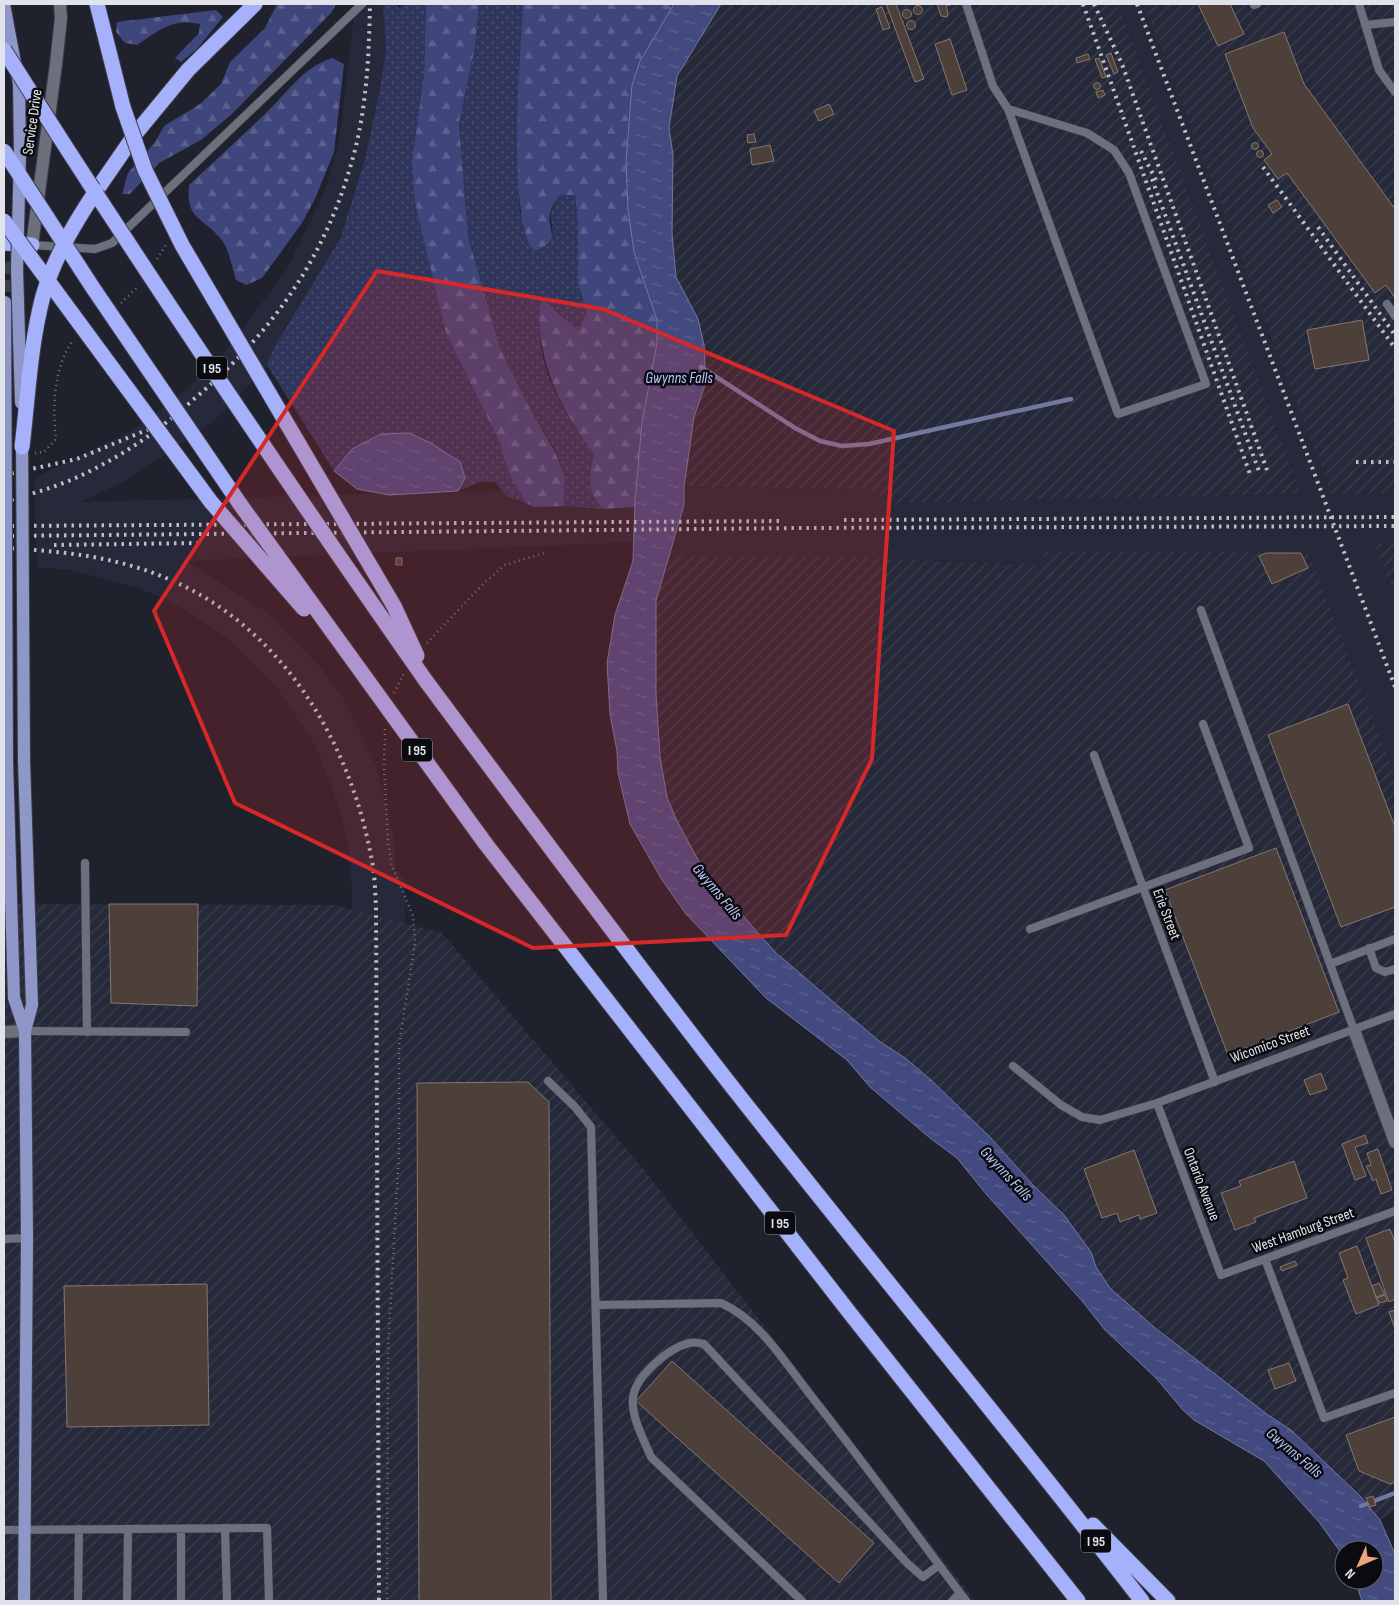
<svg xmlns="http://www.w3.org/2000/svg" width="1399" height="1605" viewBox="0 0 1399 1605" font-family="'Sofia Sans Condensed',sans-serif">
<defs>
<pattern id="industrial-furrows" width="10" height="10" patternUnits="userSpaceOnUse" patternTransform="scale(1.25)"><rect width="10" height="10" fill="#262939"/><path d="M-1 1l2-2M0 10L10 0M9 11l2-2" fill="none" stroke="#3b3e4c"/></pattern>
<pattern id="grass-dots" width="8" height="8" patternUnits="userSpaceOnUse" patternTransform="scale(1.25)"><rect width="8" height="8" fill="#30355c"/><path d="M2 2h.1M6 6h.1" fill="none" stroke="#4e5274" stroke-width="1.8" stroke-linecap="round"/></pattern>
<pattern id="forest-firs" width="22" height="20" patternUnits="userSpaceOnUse" patternTransform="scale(1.25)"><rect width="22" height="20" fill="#3f467b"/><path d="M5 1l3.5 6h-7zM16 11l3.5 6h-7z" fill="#5a618e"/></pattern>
<pattern id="water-ripples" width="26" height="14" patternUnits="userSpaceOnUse" patternTransform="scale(1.25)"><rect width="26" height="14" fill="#434a80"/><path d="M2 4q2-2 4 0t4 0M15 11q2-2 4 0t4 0" fill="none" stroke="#5e6492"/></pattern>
</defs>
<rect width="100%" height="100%" fill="#1f212c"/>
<!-- built -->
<path fill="#262939" d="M353,4h43l-14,135 -30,95 -66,111 -72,76 -87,59 -46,22 560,-15 226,2 30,14 404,-9 -183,-490h26l189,490 62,-1v50l-21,1 21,54v178l-87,-225 -266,1 5,13 -204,-8 -206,-1 -2,-14 -449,19 83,53 52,54 22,30 33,68 18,72 2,33 9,10 3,720 -48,-97 -8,-614 -4,-47 -8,-34 -25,-65 -38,-57 -49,-49 -58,-37 -32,-13 -67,-18 -34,-3 -3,-89 93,-45 42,-29 51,-46 66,-87 40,-83 13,-46 14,-119z"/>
<!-- industrial -->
<path fill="url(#industrial-furrows)" d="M721,4h397l183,490 -404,9 -30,-14 -183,-2 10,-70 12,-35 -2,-37 -28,-68 -4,-44 1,-78 -4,-27 8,-52z
M1144,4h251v489l-63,1z
M1374,543h21v55z
M1308,551l87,225v734l-15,10 -21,-24 -68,-66 -23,-15 -57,-43 -87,-71 -14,-13 -14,-21 -5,-15 -27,-37 -32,-31 -42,-47 -59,-57 -26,-22 -26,-17 -104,-89 -71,-81 -28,-52 -9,-22 -7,-40 -4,-63v-93l15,-45 172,1 203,8 -4,-13z
M4,904l330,1 108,28 203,238 330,430h-971z"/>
<!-- grass -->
<path fill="url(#grass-dots)" d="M383,4h12l4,4 6,-4h21l-2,71 22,258 54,110 9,31 17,29 -20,-7 -11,-14h-15l-22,9 7,-13 -56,-45 -28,1 -29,15 -18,22 -67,-106 7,-17 67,-111 24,-78 14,-65 7,-43z
M479,4h44l-5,167 2,42 33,21 -3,-21 10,-18 15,-1 3,28v61l9,29 -9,18 -16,-13 -18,-18c-1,14 -4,28 -3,42 1,38 31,83 53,113 -5,21 -8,39 9,55l-39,-3 1,-29 -8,-23 -30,-51 -27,-55 -32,-111 -9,-114 16,-76z"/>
<!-- forest -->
<path fill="url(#forest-firs)" d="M277,4h59l-5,9 -99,101 -31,26 -42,23 -29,31h-8l6,-21 27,-31 9,-16 36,-22 21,-20 9,-22 35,-34z
M426,4h53l-4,43 -16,76 9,114 32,111 27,55 29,51 9,23 -1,29 -30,1 -8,-4 -17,-29 -9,-31 -54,-110 -31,-131 -3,-40 12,-87z
M523,4h151l-34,57 -11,54 -3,46 2,49 6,42 23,68v23l-15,79 -7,85 -32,2c-17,-16 -14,-34 -9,-55 -29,-40 -52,-80 -54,-130 -1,-10 -2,-17 3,-26l19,19 16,13 9,-18 -9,-29v-61l-3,-27h-15c-3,5 -9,12 -10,18 -4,18 14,26 -16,38 -28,-34 -13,-198 -11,-247z
M216,10l7,7 -26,32 -16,13 -6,-4 24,-25 1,-9c-29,-6 -40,6 -63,21l-12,-2 -9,-11 1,-10z
M332,58l12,6 -10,88 -19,47 -13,24 -40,55 -16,7 -10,-5c-4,-13 -7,-31 -15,-41 -19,-23 -35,-18 -32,-54 25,-23 51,-47 76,-71 22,-21 37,-46 67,-56z"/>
<!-- water -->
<path fill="url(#water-ripples)" stroke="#7278a0" d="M674,4h47l-44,72 -8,52 4,27 -1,78 4,44 22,42 6,26 2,37 -12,35 -10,70v18l-28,96v93l4,63 7,40 9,22 28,52 71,81 104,89 26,17 26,22 59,57 42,47 32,31 27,37 5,15 14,21 44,39 114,88 23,15 69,66 20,24 15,34v47h-33l-7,-21h19v-30h-30v7l-25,-35 -55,-61 -70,-41 -11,-10 -27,-32 -51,-48 -22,-28 -96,-107 -30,-37 -27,-20 -60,-51 -23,-27 -81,-62 -80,-84 -24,-34 -32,-56 -12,-51 -1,-22 -7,-37 -3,-51 8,-48 18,-54 2,-60 7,-79 15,-79v-23l-23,-68 -6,-42 -2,-49 6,-76 8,-24z
M409,433l22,10 29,19 5,16 -7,13 -69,4 -32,-6 -23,-18 18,-22 29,-15z"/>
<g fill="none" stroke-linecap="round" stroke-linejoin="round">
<!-- stream -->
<path stroke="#7278a0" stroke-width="4.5" d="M701,367l94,61 25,13 22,5 27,-2 202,-45
M1361,1506l34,-13"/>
</g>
<!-- building -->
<path fill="#4d403a" stroke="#857770" d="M886,4h10l28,75 -9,3z
M937,4h16l-7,2 2,7 -1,4 -6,-1z
M1198,4h32l14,30 -26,12z
M913.5 10a4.5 4.5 0 1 1 9 0a4.5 4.5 0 1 1-9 0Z
M882,7l8,21 -7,2 -7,-21z
M902.5 14a4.5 4.5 0 1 1 9 0a4.5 4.5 0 1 1-9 0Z
M906.5 25a4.5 4.5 0 1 1 9 0a4.5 4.5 0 1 1-9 0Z
M1284,32l20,52 91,125v89l-9,-13 -11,8 -88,-120 -9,6 -14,-19 8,-6 -19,-26 -28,-74z
M950,39l17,51 -15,5 -17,-51z
M1111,53l7,19 -4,2 -8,-19z
M1088,54l2,5 -13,4 -1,-5z
M1099,58l7,19 -4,1 -7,-19z
M1093.5 86a3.5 3.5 0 1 1 7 0a3.5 3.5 0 1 1-7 0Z
M1103,90l2,5 -7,3 -2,-6z
M829,104l5,10 -15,7 -5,-10z
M754,134l2,8 -8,1 -1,-8z
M1251.5 146a3.5 3.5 0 1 1 7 0a3.5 3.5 0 1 1-7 0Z
M770,145l4,16 -22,4 -2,-16z
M1256.5 154a3.5 3.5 0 1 1 7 0a3.5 3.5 0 1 1-7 0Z
M1277,200l5,7 -9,6 -5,-8z
M1362,320l7,40 -54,9 -8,-39z
M1266,553h35l7,15 -36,16 -13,-28z
M396,558h6v7h-6z
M1348,704l47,123v80l-54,20 -73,-192z
M1276,848l63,164 -111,43 -63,-165z
M109,904h89l-1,102 -86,-3z
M1321,1073l6,16 -17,6 -6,-15z
M528,1082l21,20 2,499h-132l-2,-518z
M1365,1135l3,8 -13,4 11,29 -11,4 -13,-36z
M1378,1149l14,41 -11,4 -5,-15 -3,2 -7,-15 5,-1 -4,-12z
M1134,1150l23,63 -17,6 -1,-4 -19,7 -3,-9 -15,5 -18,-49z
M1294,1161l13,37 -53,20 2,4 -21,8 -14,-37 20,-7 -2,-5z
M1390,1229l5,13v57l-6,3 -23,-64z
M1357,1246l22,59 -23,9 -13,-34 5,-2 -9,-25z
M1295,1261l2,4 -15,6 -2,-4z
M1379,1283l6,11 -9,3 -4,-11z
M207,1284l2,141 -142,2 -3,-141z
M1385,1295l2,6 -8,2 -2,-5z
M1395,1310v19l-6,-17z
M672,1361l202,182 -35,40 -203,-182z
M1289,1363l7,18 -21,8 -7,-19z
M1395,1417v65l-5,2 -31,-13 -13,-36z
M1373,1496l3,9 -6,2 -4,-9z"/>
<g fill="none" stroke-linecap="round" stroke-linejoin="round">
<!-- primary-tunnel -->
<path stroke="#3c3e48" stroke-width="12" stroke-dasharray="12 6" stroke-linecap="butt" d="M4,262l1,40"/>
<defs>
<path id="service" d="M966,4l27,82 15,23 110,305 88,-30 -77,-211 -15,-23 -27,-17 -79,-24
M1359,4l20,66 16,22
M1254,5l3,-1
M1365,25l30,-3
M32,245l63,4 17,-6 250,-239
M1387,304l8,12
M1201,610l153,420
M1094,755l121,327
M85,863l2,169
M1030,929l219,-81 -46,-124
M1369,948l7,20 9,4 10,-3
M1330,964l65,-25
M25,1031l161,1
M1013,1066l48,39 21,12 18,3 57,-17 238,-89
M548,1081l27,26 16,20 12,474
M1157,1103l64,172 174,-64
M4,1239l23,-1
M1265,1259l59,159 71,-25
M597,1305l124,-2c40,18 64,60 91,94 53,67 103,136 154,204
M225,1528l2,73
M4,1530l263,-2 2,73
M78,1601l1,-72
M127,1601l1,-72
M181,1601v-72
M802,1601l-151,-144c-7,-17 -20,-40 -18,-59 2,-22 36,-50 56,-55 4,-1 11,0 15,1l204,220 15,13 16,-12
M952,1601l8,-8"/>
<path id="minor" d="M32,245l24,-181 5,-46 -1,-14
M1354,1030l41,112
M4,1032l21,-1"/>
<path id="primary" d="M4,4l15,80 1,68
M7,761l7,237 11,33
M24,1601l3,-363 -2,-207 7,-26 -8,-244"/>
<path id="motorway" d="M97,4l26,103
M96,191l40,-58 52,-63 67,-66
M4,243l28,2
M426,681c99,133 198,267 300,398 137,175 280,346 416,522
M485,843l364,469 229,289
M1093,1525l75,76"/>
</defs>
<!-- service casing -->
<use href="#service" stroke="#3d3e47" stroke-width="9"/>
<!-- minor casing -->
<use href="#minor" stroke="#3d3e47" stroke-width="14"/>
<!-- primary casing -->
<use href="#primary" stroke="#3d3e47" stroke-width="14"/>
<!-- motorway casing -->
<use href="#motorway" stroke="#3d3e47" stroke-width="17"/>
<!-- path -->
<path stroke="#757780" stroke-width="2.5" stroke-dasharray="1 4" stroke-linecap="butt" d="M157,259l9,-14
M121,303l18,-17
M35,453l9,-1 12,-13c-4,-33 -2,-72 17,-99
M427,643l56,-59 22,-19 40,-12
M394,693l10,-20
M385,729l-1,38 4,75 4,24 21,50 2,27 -16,102v107l-11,197 -1,252"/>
<!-- service -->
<use href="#service" stroke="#6c6f7c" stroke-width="8"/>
<!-- minor -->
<use href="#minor" stroke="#6c6f7c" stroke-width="12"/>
<!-- primary -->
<use href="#primary" stroke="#8e97c8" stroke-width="12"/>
<!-- motorway -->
<use href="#motorway" stroke="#a5b1fb" stroke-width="15"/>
<!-- rail -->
<path stroke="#bdbfc7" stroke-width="4" stroke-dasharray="2.5 5" stroke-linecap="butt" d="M1083,4l168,473
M1094,4l28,60 146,409
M1137,4l258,683
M1141,151l16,31
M1263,167l132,181
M1152,179l108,295
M1318,227l77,108
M1356,462h39
M4,475l73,-16 72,-30
M4,502c30,-9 60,-17 88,-32 38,-19 71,-43 102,-71 81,-69 134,-145 161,-249 12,-48 14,-97 15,-146
M844,520l551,-3
M4,526l780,-5
M4,536l797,-8 594,-2
M54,545l145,-2
M4,548c56,3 110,8 162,30 114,47 183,161 205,278 4,17 4,35 5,52l3,693"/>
<defs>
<path id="primary-bridge" d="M20,152l-3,117 4,134
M5,302l2,459
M22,438l2,323"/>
<path id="motorway-bridge" d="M4,50c135,214 277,424 422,631
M123,107l22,63 37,75 212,361 23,50
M4,151l89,137 147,216 245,339
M4,221l207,281 93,107
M22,447c6,-50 8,-102 21,-151 11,-38 31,-72 53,-105"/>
</defs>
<!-- primary-bridge casing -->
<use href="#primary-bridge" stroke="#3d3e47" stroke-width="14" stroke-linecap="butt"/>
<!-- motorway-bridge casing -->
<use href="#motorway-bridge" stroke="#3d3e47" stroke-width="17" stroke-linecap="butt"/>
<!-- primary-bridge -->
<use href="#primary-bridge" stroke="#8e97c8" stroke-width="12"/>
<!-- motorway-bridge -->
<use href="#motorway-bridge" stroke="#a5b1fb" stroke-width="15"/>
</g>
<!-- marked area -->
<path fill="#d62828" fill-opacity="0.2" stroke="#d62828" stroke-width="4" stroke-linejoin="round" d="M377,271l226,38 291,122 -22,328 -86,176 -253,13 -298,-145 -81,-192z"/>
<g text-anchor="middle" stroke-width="5" stroke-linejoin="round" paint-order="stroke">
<!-- shield labels -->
<g fill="#0a0b10" stroke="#a0a2a9" stroke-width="1">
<rect x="197" y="356.5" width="30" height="23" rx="4"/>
<rect x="402" y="738.5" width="30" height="23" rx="4"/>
<rect x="765" y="1211.5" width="30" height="23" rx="4"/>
<rect x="1081" y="1529.5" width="30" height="23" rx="4"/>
</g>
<g font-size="14" font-weight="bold" fill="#e1e3ea">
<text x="212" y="373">I 95</text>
<text x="417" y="755">I 95</text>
<text x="780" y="1228">I 95</text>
<text x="1096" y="1546">I 95</text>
</g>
<!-- street labels -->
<g font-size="15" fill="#e1e3ea" stroke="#0a0b10">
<text transform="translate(32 122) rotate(-82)" y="5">Service Drive</text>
<text transform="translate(1167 914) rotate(69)" y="5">Erie Street</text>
<text transform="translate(1270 1044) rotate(-20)" y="5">Wicomico Street</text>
<text transform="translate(1202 1184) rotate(69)" y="5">Ontario Avenue</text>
<text transform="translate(1303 1230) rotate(-20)" y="5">West Hamburg Street</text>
</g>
<!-- water labels -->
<g font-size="16" font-style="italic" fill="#bdc6f9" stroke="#0a0b10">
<text x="679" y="383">Gwynns Falls</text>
<text transform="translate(718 891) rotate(50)" y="6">Gwynns Falls</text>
<text transform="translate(1007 1173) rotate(47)" y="6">Gwynns Falls</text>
<text transform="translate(1295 1452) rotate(40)" y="6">Gwynns Falls</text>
</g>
</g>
<!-- border -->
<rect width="1399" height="1605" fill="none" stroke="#e1e3ea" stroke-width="10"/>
<!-- north arrow -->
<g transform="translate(1359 1565) rotate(225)"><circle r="24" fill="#0a0b10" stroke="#606167"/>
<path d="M0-4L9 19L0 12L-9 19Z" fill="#f0a27a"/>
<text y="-8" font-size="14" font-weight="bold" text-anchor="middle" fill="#e1e3ea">N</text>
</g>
</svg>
